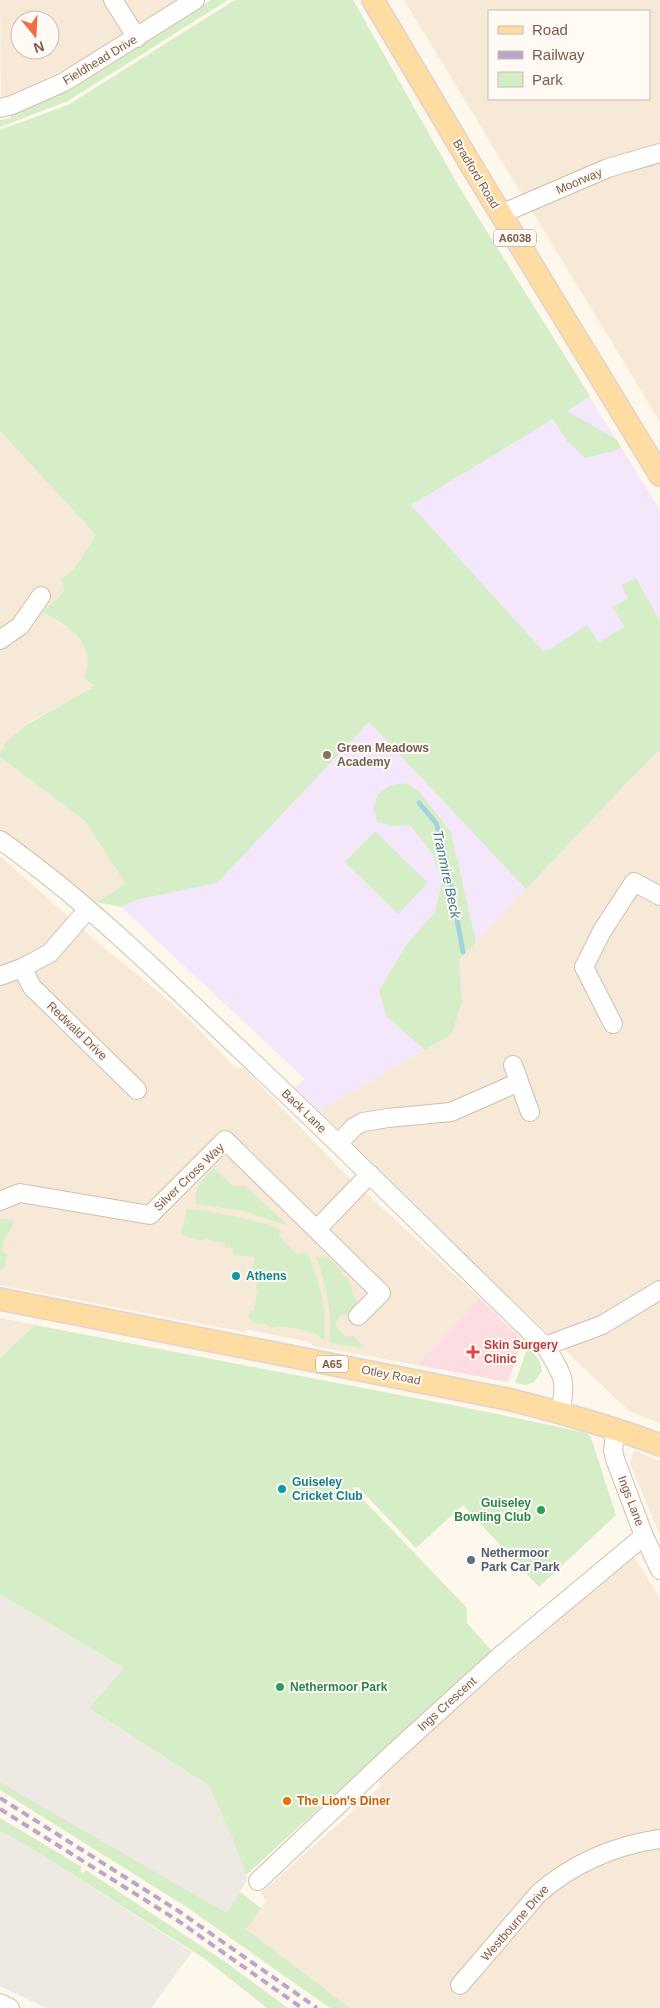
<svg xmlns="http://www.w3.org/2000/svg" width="660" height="2008" viewBox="0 0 660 2008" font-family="Helvetica,sans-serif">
<rect width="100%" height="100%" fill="#fef7eb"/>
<!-- residential -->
<path fill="#f6e9d8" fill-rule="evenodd" d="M0,0h179l-89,58 -83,38 -6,1zM20,20h30v30h-30z
M404,0h256v422zM489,11h160v88h-160z
M0,431l96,104 -22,34 -13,11 3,10 -5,7 -17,15 30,19 12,12 4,10 1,14 6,19 -72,40 -19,19 2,2 -6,6z
M660,750v673l-31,-12 -134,-128 -176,-172 133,-77 10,-33 -3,-41 182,-192z
M0,757l85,64 42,63 -31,18 -61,-49 -35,-24z
M0,856l91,81 70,57 29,26 45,48h9l99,104 137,126 -63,67 -104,-19 -3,-4 -61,-12 -5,2 -244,-47z
M0,1318l35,7 -35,33z
M634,1450l26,11v74l-30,-71z
M633,1555l27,44v409h-310l-104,-79 20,-28 -5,-8 121,-108 -6,-7z"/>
<!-- industrial -->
<path fill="#efe9e3" d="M0,1594l124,74 -32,38v4l116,75 24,52 14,38 1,5 -20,33 -227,-131z
M0,1831l36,20 156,101 -41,56h-105l-46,-22z"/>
<!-- education -->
<path fill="#f4e7fb" d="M235,0h118l106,187 201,323v240l-19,18 -182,192 3,41 -10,33 -133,77 -24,-24 10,-8 -184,-172 17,-8 -53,-78 -85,-64v-4l5,-6 -1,-3 19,-17 72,-41 90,-55 -185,-200v-301l68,-25z"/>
<!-- medical -->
<path fill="#fcdde1" d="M480,1298l42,42 -14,42 -91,-17z"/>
<!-- green -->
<path fill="#d6eec7" d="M211,0h17l-160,101 -68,26v-7l11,-2v-4l129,-69z
M235,0h118l106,187 131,209 -23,15 49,28 5,8 -7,4 -29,7 -18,-17 -14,-22 -142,86 132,146 8,-2 36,-24 12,17 25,-15 -11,-20 15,-9 -7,-13 15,-7 24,43v129l-19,18 -115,121 -157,-167 -152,161 -78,16 -18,8 -25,-5 30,-18 -41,-63 -85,-64v-4l5,-6 -1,-3 19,-17 72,-41 -11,-8c15,-34 -16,-52 -42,-66l17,-15 5,-7 -3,-10 13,-11 22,-34 -96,-104v-301l68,-25z
M406,783l13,8 32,42 25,109 -17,18 3,41 -10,33 -27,16 -39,-34 -7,-26 28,-46 28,-32 7,-31 -10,-28 -22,-28 -18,1 -15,-4 -3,-14 3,-13 14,-10z
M375,831l53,52 -30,31 -53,-52z
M213,1168l20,18h13l42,40 -44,-15 -48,-7c-3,-16 7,-24 17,-36z
M187,1209c32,3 62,9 93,20l-1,7 18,18 10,-2c12,26 21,60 17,88 -4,-1 -6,-5 -10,-7 -9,-3 -34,-9 -43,-5l-5,-4h-10l-8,-6 1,-8h5l4,-21h-2l1,-7 -8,-2 6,-23 -23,-2 1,-6 -8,-2v-4l-19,-4 -6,2 -19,-7z
M6,1219l8,2c-3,14 -14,16 -11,31l4,2 -3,14 -4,2v-50z
M316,1257l13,1 12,12v4l8,5 5,19 4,3 -12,15 -5,-1 -6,9 1,3 11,10 6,-1 11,10 -3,2 -32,-5c3,-29 -2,-58 -13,-86z
M35,1325l453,87 94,20 6,2 3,4 25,77 -77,72 -76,-82 -47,43 -58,-61 -6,1 115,120v15l25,28 -246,224 -14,-38 -24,-52 -116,-75 -1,-4 33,-38 -124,-74v-236z
M528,1346l11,14 3,11 -8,11 -8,3 -11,-2z
M0,1782l227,131 13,-21 21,16 -15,21 104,79h-20l-145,-102 -185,-116z
M0,1818l82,49 -2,4 4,2 2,-3 141,93 61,45h-21l-62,-49 -169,-108 -36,-20z"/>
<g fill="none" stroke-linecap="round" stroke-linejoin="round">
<!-- stream -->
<path stroke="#a2d3dd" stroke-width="5" d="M419,803l17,20 8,26 19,103"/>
<defs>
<path id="minor" d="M113,0l24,38
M0,108l12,-3 52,-23 131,-82
M501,214l107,-46 52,-15
M0,640l20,-14 21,-30
M0,840c78,55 148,122 217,188 111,104 219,212 328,318 17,28 23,33 15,66
M22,968l10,19 105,103
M0,976l22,-8 28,-15 38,-44
M613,1024l-29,-57 18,-36 32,-49 26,14
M513,1065l17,47
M338,1144l16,-17 9,-5 25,-4 63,-6 68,-30
M0,1201l20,-8 130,22 75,-75 156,153 -23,23
M317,1229l53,-55
M545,1346l57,-21 58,-35
M616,1429l-3,21 2,9 29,77 16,34
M258,1881l133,-126 109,-99 144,-120
M460,1985l78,-91c33,-30 78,-49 122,-55
M0,2003l10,5"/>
<path id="major" d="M373,0l98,165 189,310
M0,1299l507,100c52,13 103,27 153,46"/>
</defs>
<!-- minor casing -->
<use href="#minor" stroke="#d2beae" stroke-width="20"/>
<!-- major casing -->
<use href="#major" stroke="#ddd5d0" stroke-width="24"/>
<!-- minor -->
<use href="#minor" stroke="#fff" stroke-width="18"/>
<!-- major -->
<use href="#major" stroke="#ffdca1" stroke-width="21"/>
<!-- rail -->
<path stroke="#baa6cb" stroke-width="4" stroke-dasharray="8 5" stroke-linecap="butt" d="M0,1798l180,114 137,96
M0,1809l177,111 125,88"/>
</g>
<!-- markers -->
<circle fill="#8d6e63" stroke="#fffaf3" stroke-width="2" cx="327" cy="755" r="5"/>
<g fill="#0f9aa8" stroke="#fffaf3" stroke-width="2">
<circle cx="236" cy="1276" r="5"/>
<circle cx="282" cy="1489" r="5"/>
</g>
<path fill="#e0444e" stroke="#fffaf3" stroke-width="2" d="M470.5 1344.5h5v5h5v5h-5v5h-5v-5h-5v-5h5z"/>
<g fill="#2e9e5b" stroke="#fffaf3" stroke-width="2">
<circle cx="541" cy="1510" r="5"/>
<circle cx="280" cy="1687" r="5"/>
</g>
<circle fill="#5c6f8a" stroke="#fffaf3" stroke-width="2" cx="471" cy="1560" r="5"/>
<circle fill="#e8710a" stroke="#fffaf3" stroke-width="2" cx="287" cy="1801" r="5"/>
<g text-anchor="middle" stroke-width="4" stroke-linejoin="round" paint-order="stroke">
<!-- shield labels -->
<g fill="#fffaf3" stroke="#a38b7d" stroke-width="1">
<rect x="494" y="229.5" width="42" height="17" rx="4"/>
<rect x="316" y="1355.5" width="32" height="17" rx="4"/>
</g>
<g font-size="11" font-weight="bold" fill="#7c5c4b">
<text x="515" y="242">A6038</text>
<text x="332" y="1368">A65</text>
</g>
<!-- street labels -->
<g font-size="12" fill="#7c5c4b" stroke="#fffaf3">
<text transform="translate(100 60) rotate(-31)" y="4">Fieldhead Drive</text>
<text transform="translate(476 174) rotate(59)" y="4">Bradford Road</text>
<text transform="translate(579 181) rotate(-23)" y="4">Moorway</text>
<text transform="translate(77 1031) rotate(44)" y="4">Redwald Drive</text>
<text transform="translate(304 1111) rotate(44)" y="4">Back Lane</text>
<text transform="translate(189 1177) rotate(-44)" y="4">Silver Cross Way</text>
<text transform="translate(391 1375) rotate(11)" y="4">Otley Road</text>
<text transform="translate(631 1501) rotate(69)" y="4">Ings Lane</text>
<text transform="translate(447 1704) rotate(-42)" y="4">Ings Crescent</text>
<text transform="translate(515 1923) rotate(-49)" y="4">Westbourne Drive</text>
</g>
<!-- education labels -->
<g font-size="12" font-weight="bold" fill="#785e54" stroke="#fffaf3" text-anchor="start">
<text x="337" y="752">Green Meadows<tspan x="337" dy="14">Academy</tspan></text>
</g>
<!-- culture labels -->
<g font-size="12" font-weight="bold" fill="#0d838f" stroke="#fffaf3" text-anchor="start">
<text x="246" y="1280">Athens</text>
<text x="292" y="1486">Guiseley<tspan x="292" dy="14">Cricket Club</tspan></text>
</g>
<!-- health labels -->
<g font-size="12" font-weight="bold" fill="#be3a42" stroke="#fffaf3" text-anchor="start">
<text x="484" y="1349">Skin Surgery<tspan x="484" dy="14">Clinic</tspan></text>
</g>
<!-- leisure labels -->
<g font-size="12" font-weight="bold" fill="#27864d" stroke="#fffaf3" text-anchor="end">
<text x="531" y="1507">Guiseley<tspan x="531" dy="14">Bowling Club</tspan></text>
<text x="290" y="1691" text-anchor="start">Nethermoor Park</text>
</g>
<!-- service labels -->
<g font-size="12" font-weight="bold" fill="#4e5e75" stroke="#fffaf3" text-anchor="start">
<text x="481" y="1557">Nethermoor<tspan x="481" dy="14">Park Car Park</tspan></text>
</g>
<!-- food labels -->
<g font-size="12" font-weight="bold" fill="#c56008" stroke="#fffaf3" text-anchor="start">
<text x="297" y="1805">The Lion's Diner</text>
</g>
<!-- water labels -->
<g font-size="14" font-style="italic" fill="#3f7c89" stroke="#fffaf3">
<text transform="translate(447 874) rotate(78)" y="5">Tranmire Beck</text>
</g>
</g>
<!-- legend -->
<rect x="488" y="10" width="162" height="90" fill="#fffaf3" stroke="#cbbbb0"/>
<rect x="498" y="26" width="25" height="8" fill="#ffdca1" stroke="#cbbbb0"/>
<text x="532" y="35" font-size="15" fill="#7c5c4b">Road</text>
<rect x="498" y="51" width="25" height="8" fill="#baa6cb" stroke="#cbbbb0"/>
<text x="532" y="60" font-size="15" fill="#7c5c4b">Railway</text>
<rect x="498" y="72" width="25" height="15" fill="#d6eec7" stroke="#cbbbb0"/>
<text x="532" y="85" font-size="15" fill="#7c5c4b">Park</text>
<!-- north arrow -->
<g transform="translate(35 35) rotate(162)"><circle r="24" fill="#fffaf3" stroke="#cbbbb0"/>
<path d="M0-4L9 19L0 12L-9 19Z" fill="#ef6f49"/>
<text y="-8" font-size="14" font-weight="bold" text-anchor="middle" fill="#7c5c4b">N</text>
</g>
</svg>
